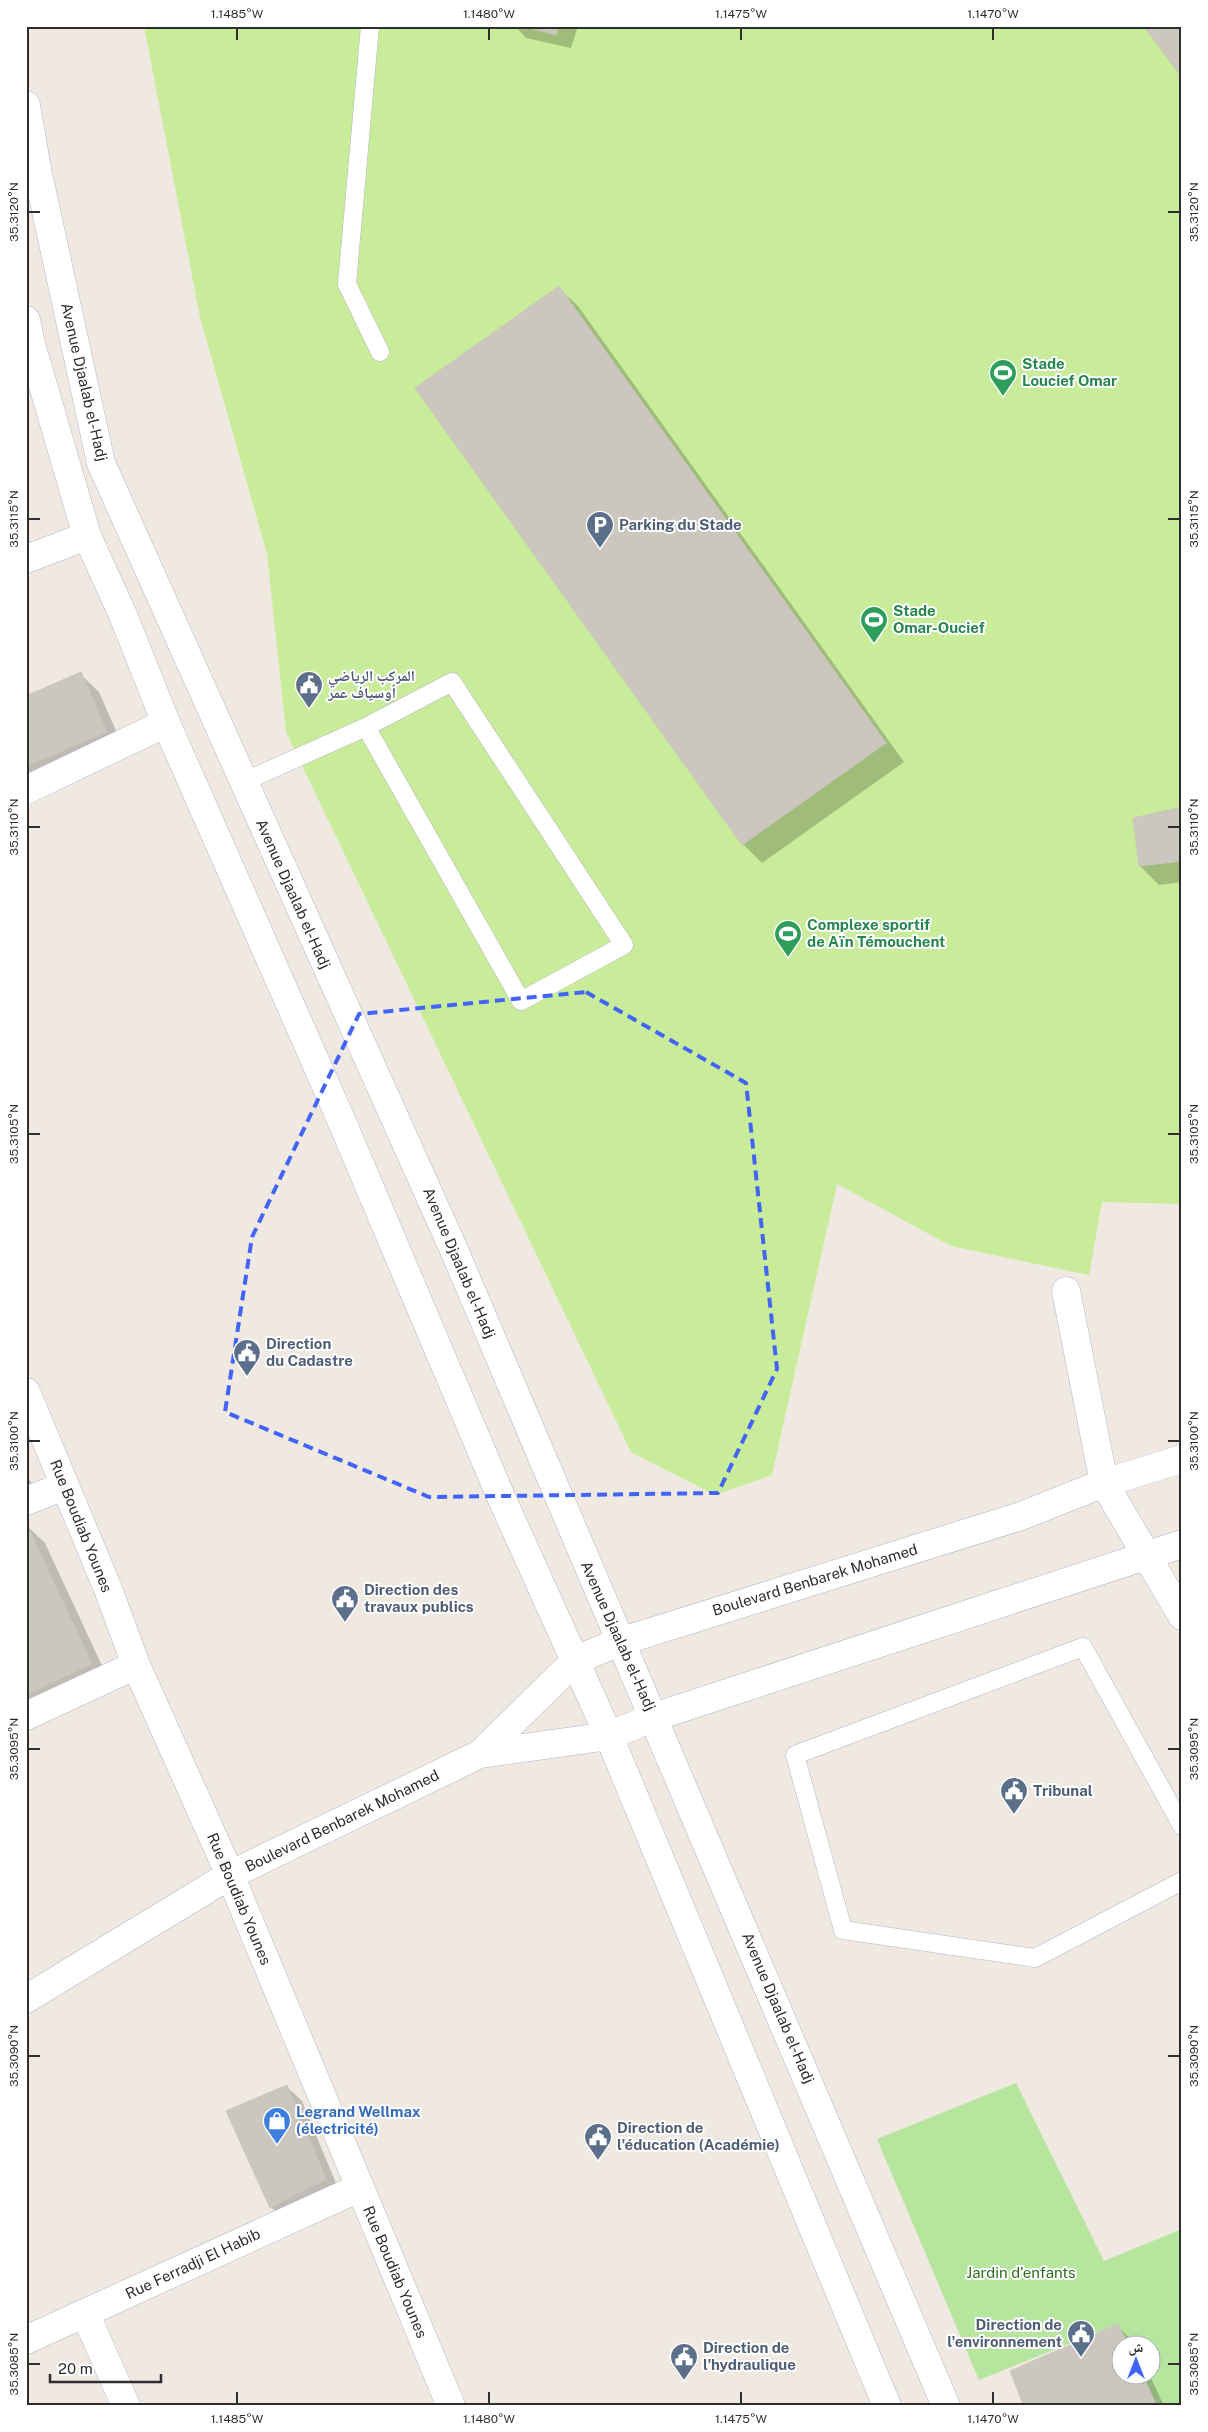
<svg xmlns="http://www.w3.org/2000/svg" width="1208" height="2432" viewBox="0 0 1208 2432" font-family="'Public Sans','Noto Naskh Arabic',sans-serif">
<rect width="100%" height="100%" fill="#efe9e1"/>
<!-- green -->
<path fill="#b6e59e" d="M1016,2083l88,178 78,-32v177h-26l-14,-31 8,-1v-30h-22l-10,-20 -139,56 -102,-241z"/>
<!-- pitch -->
<path fill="#c9ec9a" d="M144,26h1038v1178l-80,-2 -13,73 -138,-29 -114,-62 -65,291 -57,20 -84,-43 -345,-720 -19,-178 -67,-237z"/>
<!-- shadow -->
<path fill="#0003" d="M515,26h63l-7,22 -45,-10z
M559,288l19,18 326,456 -142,101 -19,-19z
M80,674l19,18 26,59 -99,42v-96z
M1182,808v74l-23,3 -19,-19 -5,-47z
M26,1472l8,17 -8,4z
M26,1525l19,18 65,140 -84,39z
M287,2087l15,14 38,92 -55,29 -14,-15z
M1118,2326l17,18h-15v30h29l15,32h-139z"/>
<!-- building -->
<path fill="#cbc7bf" stroke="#cbc5ba" d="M522,26h37l-3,9z
M1144,26h38v52z
M559,286l327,457 -144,102 -327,-457z
M81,672l26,60 -81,34v-70z
M1182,807v54l-43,5 -6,-48z
M26,1523l66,141 -66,31z
M287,2085l39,94 -56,29 -44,-97z
M1118,2324l10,20h-8v30h22l15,32h-133l-14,-35z"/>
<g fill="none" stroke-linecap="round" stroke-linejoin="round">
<defs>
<path id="lane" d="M370,26l-23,258 33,68
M243,782l123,-55 86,-45 172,263 -103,56 -155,-274
M1182,1826l-99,-179 -288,108 48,175 192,28 147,-77"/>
<path id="street" d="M26,559l61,-23
M26,790l140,-67
M1066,1291l38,192 78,133
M26,1392l82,197 28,76 94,210 221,531
M26,1501l38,-15
M26,1716l110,-51
M480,1754l96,-94 43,-18 402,-126 83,-33 78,-24
M26,1999l204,-124 250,-121 129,-18 45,-19 528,-173
M85,2313l41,93
M26,2340l333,-152"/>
<path id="secondary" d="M26,105l11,64 64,294 353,787 492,1156
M26,320l5,24 56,192 36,79 43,108 173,392 162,382 108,239 278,670"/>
</defs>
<!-- lane casing -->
<use href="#lane" stroke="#b4b7c1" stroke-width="19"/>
<!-- street casing -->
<use href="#street" stroke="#b4b7c1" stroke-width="29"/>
<!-- secondary casing -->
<use href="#secondary" stroke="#b4b7c1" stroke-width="29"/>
<!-- lane -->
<use href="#lane" stroke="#fff" stroke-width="18"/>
<!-- street -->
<use href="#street" stroke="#fff" stroke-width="28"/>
<!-- secondary -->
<use href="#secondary" stroke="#fff" stroke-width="28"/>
</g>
<!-- marked area -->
<path fill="none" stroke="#4264fb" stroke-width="4" stroke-dasharray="10 6" stroke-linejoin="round" d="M586,992l160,91 31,286 -59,124 -289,4 -204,-85 27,-175 107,-223z"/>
<!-- ticks -->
<path fill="none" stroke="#2e2e2e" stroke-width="2" d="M237,28v12M489,28v12M741,28v12M993,28v12M28,212h12M1168,212h12M28,519h12M1168,519h12M28,827h12M1168,827h12M28,1134h12M1168,1134h12M28,1441h12M1168,1441h12M28,1749h12M1168,1749h12M28,2056h12M1168,2056h12M28,2364h12M1168,2364h12M237,2392v12M489,2392v12M741,2392v12M993,2392v12"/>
<!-- icons -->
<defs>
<symbol id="stadium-pin" viewBox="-11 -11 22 30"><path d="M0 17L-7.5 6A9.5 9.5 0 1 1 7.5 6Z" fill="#2e9e5b" stroke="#fff"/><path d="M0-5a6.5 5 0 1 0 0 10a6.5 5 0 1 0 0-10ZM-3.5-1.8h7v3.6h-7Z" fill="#fff"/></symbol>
<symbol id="parking-pin" viewBox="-11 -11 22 30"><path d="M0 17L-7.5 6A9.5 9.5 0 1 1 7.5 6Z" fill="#5c6f8a" stroke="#fff"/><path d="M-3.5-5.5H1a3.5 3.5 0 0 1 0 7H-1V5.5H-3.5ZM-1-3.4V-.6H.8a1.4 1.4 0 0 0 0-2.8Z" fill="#fff"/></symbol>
<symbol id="civic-pin" viewBox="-11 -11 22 30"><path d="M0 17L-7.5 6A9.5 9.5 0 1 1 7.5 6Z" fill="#5c6f8a" stroke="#fff"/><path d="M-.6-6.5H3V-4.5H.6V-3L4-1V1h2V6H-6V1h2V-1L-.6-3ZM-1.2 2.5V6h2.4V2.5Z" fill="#fff"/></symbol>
<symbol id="shop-pin" viewBox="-11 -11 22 30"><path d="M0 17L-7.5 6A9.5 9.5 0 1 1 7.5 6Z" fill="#3f7fe0" stroke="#fff"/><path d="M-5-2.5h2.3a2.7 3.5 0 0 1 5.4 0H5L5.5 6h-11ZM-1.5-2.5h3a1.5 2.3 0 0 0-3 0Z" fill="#fff"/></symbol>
</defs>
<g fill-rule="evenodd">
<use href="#stadium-pin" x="987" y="357" width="32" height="43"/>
<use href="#parking-pin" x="584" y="509" width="32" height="43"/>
<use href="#stadium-pin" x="858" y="604" width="32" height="43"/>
<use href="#civic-pin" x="293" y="669" width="32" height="43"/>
<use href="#stadium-pin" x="772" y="918" width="32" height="43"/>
<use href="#civic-pin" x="231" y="1337" width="32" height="43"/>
<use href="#civic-pin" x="329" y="1583" width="32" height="43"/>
<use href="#civic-pin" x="998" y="1775" width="32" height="43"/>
<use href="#shop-pin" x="261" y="2105" width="32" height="43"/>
<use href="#civic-pin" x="582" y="2121" width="32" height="43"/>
<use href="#civic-pin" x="1065" y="2318" width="32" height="43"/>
<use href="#civic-pin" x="668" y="2341" width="32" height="43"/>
</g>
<g text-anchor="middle" stroke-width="4" stroke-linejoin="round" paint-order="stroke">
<!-- leisure labels -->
<g font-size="15" font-weight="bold" fill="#27864d" stroke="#fff" text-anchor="start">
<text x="1022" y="369">Stade<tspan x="1022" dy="17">Loucief Omar</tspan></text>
<text x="893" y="616">Stade<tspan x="893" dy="17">Omar-Oucief</tspan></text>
<text x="807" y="930">Complexe sportif<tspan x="807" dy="17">de Aïn Témouchent</tspan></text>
</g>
<!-- street labels -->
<g font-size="15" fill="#2e2e2e" stroke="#fff">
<text transform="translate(84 382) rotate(77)" y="5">Avenue Djaalab el-Hadj</text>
<text transform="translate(293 894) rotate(66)" y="5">Avenue Djaalab el-Hadj</text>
<text transform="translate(459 1263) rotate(67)" y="5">Avenue Djaalab el-Hadj</text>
<text transform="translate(81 1526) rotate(68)" y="5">Rue Boudiab Younes</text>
<text transform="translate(815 1580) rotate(-17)" y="5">Boulevard Benbarek Mohamed</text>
<text transform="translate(618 1636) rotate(66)" y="5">Avenue Djaalab el-Hadj</text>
<text transform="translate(342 1821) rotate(-26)" y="5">Boulevard Benbarek Mohamed</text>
<text transform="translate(239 1899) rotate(67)" y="5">Rue Boudiab Younes</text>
<text transform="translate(778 2008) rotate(67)" y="5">Avenue Djaalab el-Hadj</text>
<text transform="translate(193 2264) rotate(-25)" y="5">Rue Ferradji El Habib</text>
<text transform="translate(395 2272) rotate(67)" y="5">Rue Boudiab Younes</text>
</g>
<!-- service labels -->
<g font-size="15" font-weight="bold" fill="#4e5e75" stroke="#fff" text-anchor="start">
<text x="619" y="530">Parking du Stade</text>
<text x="328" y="681">المركب الرياضي<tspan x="328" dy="17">أوسياف عمر</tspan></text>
<text x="266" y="1349">Direction<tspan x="266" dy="17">du Cadastre</tspan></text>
<text x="364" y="1595">Direction des<tspan x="364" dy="17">travaux publics</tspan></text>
<text x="1033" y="1796">Tribunal</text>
<text x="617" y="2133">Direction de<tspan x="617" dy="17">l'éducation (Académie)</tspan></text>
<text x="1062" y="2330" text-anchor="end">Direction de<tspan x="1062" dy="17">l'environnement</tspan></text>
<text x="703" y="2353">Direction de<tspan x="703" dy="17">l'hydraulique</tspan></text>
</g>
<!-- shop labels -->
<g font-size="15" font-weight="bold" fill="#366cbe" stroke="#fff" text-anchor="start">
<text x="296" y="2117">Legrand Wellmax<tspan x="296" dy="17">(électricité)</tspan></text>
</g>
<!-- park labels -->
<g font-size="15" fill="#2c6e1b" stroke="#fff">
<text x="1021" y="2278">Jardin d'enfants</text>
</g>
</g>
<!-- border -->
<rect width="1208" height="2432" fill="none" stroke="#ffffff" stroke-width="55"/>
<!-- north arrow -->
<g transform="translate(1136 2360)"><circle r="24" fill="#ffffff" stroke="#ababab"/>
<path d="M0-4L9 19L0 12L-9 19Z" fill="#4264fb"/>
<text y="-8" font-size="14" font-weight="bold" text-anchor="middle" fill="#2e2e2e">ش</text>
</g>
<!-- scale -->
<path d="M50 2374v8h111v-8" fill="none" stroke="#2e2e2e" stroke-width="2.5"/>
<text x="58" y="2374" font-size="15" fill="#2e2e2e" stroke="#ffffff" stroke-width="4" paint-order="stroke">20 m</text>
<rect x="28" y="28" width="1152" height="2376" fill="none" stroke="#2e2e2e" stroke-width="2"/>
<g font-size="12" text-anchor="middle" fill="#2e2e2e">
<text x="237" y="18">1.1485°W</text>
<text x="489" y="18">1.1480°W</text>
<text x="741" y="18">1.1475°W</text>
<text x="993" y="18">1.1470°W</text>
<text transform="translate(14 212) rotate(-90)" y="4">35.3120°N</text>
<text transform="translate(1194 212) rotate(-90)" y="4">35.3120°N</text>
<text transform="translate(14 519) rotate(-90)" y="4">35.3115°N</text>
<text transform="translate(1194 519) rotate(-90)" y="4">35.3115°N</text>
<text transform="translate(14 827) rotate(-90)" y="4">35.3110°N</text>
<text transform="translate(1194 827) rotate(-90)" y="4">35.3110°N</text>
<text transform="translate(14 1134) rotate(-90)" y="4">35.3105°N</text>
<text transform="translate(1194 1134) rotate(-90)" y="4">35.3105°N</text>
<text transform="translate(14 1441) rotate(-90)" y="4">35.3100°N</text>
<text transform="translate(1194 1441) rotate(-90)" y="4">35.3100°N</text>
<text transform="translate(14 1749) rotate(-90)" y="4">35.3095°N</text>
<text transform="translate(1194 1749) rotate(-90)" y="4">35.3095°N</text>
<text transform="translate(14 2056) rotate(-90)" y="4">35.3090°N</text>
<text transform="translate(1194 2056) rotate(-90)" y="4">35.3090°N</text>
<text transform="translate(14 2364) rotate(-90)" y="4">35.3085°N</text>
<text transform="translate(1194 2364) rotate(-90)" y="4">35.3085°N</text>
<text x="237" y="2423">1.1485°W</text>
<text x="489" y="2423">1.1480°W</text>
<text x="741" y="2423">1.1475°W</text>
<text x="993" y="2423">1.1470°W</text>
</g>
</svg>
